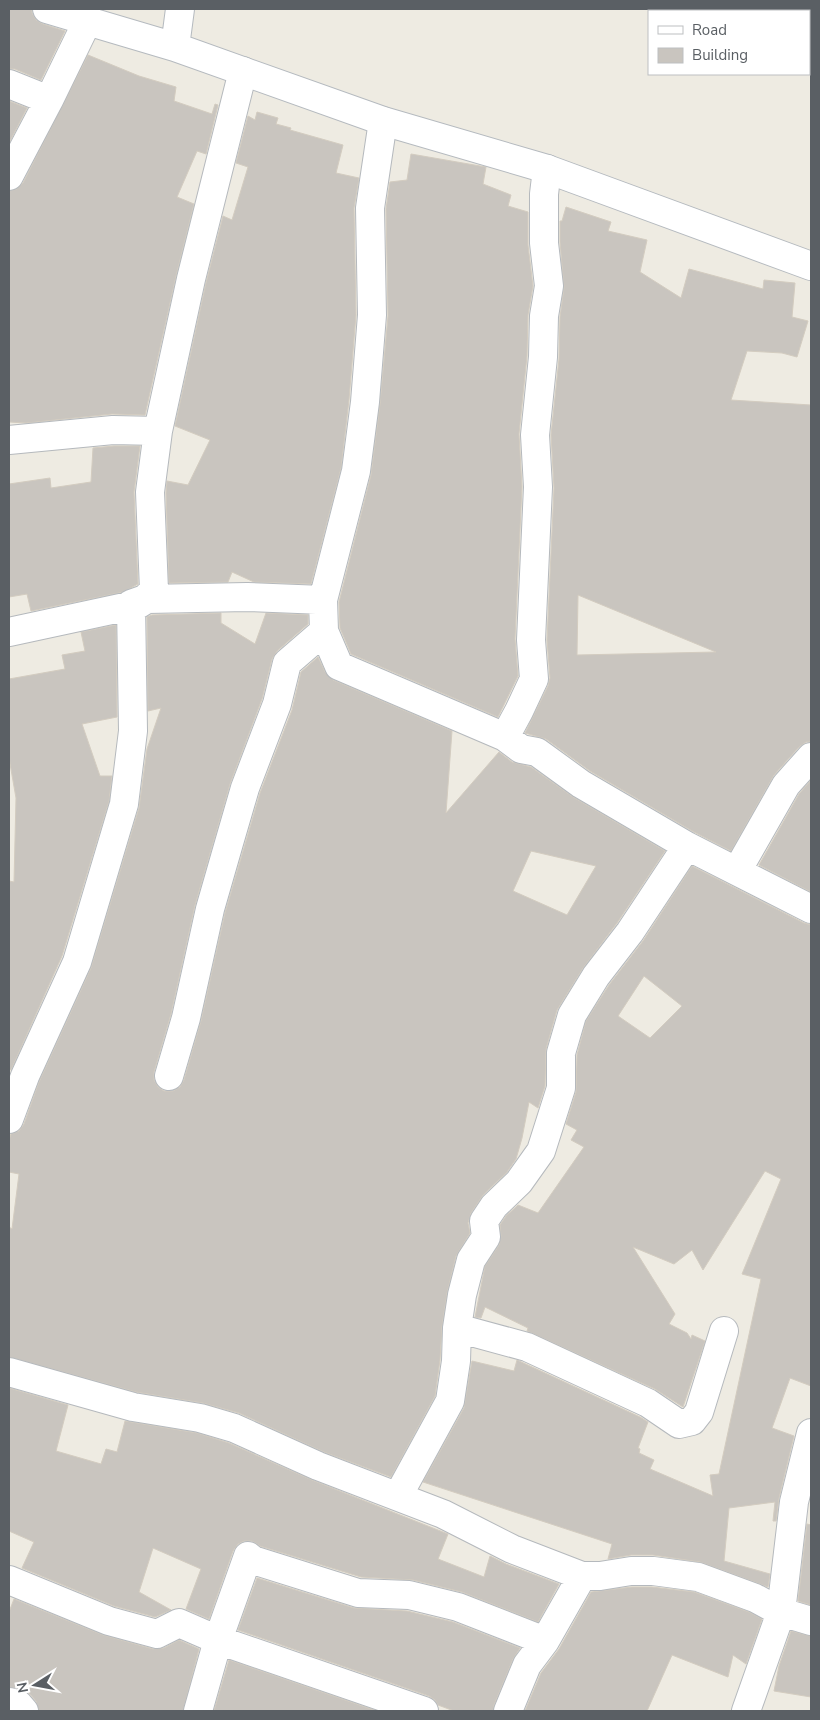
<svg xmlns="http://www.w3.org/2000/svg" width="820" height="1720" viewBox="0 0 820 1720" font-family="'Nunito Sans',sans-serif">
<rect width="100%" height="100%" fill="#eeebe2"/>
<!-- building -->
<path fill="#c9c5bf" stroke="#d3ccc0" fill-rule="evenodd" d="M9,9h23v4l4,7 7,4 22,7 -24,49 -26,-11h-6z
M88,55l51,21 37,11 -2,14 38,13 3,-10 3,1 -12,49 -9,-3 -20,46 17,7 -18,72 -31,139 -33,-1 -86,9 -17,-1v-231l8,-2 6,-6z
M9,101l18,7 -18,35z
M257,112l21,6 -2,6 15,4 -1,2 53,15 -7,28 23,5 -5,30 2,107 -7,85 -8,68 -30,116 -57,-2 -22,-10 -4,10 -59,1 -3,-90 1,-12 21,4 22,-45 -35,-14 31,-143 17,-67 9,4 16,-53 -12,-4 12,-47 7,4z
M411,154l75,13 -3,17 28,11 -3,11 20,6v33l5,41 -5,29 -1,41 -8,78 3,53 -7,152 3,37 -20,41 -147,-63 -11,-26 -1,-26 32,-127 9,-71 8,-88 -2,-107 4,-27 17,-2z
M566,207l45,15 -3,9 39,9 -7,32 41,26 8,-29 74,20 1,-9 31,3 -3,34 16,4 -11,36 -15,-4 -35,-2 -16,49 80,5v337h-5l-7,5 -25,28 -43,76 -37,-19 -104,-61 -44,-32 -21,-6 23,-47 2,-8 -3,-38 7,-152 -3,-53 8,-76 1,-42 4,-29 -4,-46v-21h2zM578,595l138,57 -139,3z
M114,446h26l-6,46 4,92 -15,8 -92,19 -4,-17 -18,3v-113l41,-6 1,10 40,-6 2,-34z
M221,613v10l34,21 11,-31 42,2v9l-31,27 -5,8 -10,40 -32,85 -35,121 -24,109 -17,58v8l4,7 6,4h9l7,-4 4,-7 17,-59 24,-108 35,-120 32,-83 9,-38 17,-15 7,15 8,8 119,51 -6,82 53,-61 13,10 19,5 42,30 92,54 -48,72 -34,45 -26,42 -11,39 -1,37 -7,22 -9,-6 -7,36 -6,21 -9,13 -24,23 -12,18 -3,10 2,10 -14,23 -9,37 -5,33 -2,34 -5,36 -44,81 -67,-25 -85,-39 -36,-10 -67,-11 -127,-35v-130l3,2 7,-55 -10,-2v-32l2,-6 8,-3 5,-7 15,-42 52,-114 48,-160 8,-59 14,-41 -13,3 -1,-94 5,-2zM531,851l65,15 -29,49 -54,-24z
M116,625l1,92 -35,7 18,52h12l-3,25 -47,155 -51,114 -2,-1v-188l5,1 2,-84 -7,-40v-79l56,-10 -3,-14 23,-4 -4,-19z
M811,780v112l-52,-27 40,-71z
M692,866l112,57 7,2v461l-21,-8 -18,50 22,8 -15,62 -3,23h-3l2,-19 -46,6 -5,53 46,13 -2,13 -68,-25 -47,-7h-22l-23,4 4,-15 -189,-62 41,-74 8,-47 42,10 3,-11 123,57 8,5 -10,26 2,1 -1,4 15,7 -4,9 63,27 -3,-21 9,-1 42,-195 -19,-5 39,-95 -16,-8 -62,99 -11,-20 -18,14 -41,-17 42,67 -6,10 18,9 4,6 1,-4 13,6 -22,66 -28,-18 -128,-58 1,-3 -43,-21 -4,11 -6,-1 10,-51 14,-21 2,-9 -1,-11 6,-9 12,-11 20,8 46,-66 -13,-7 6,-10 -11,-6 10,-32 1,-37 9,-34 23,-36 34,-44zM644,976l38,30 -32,32 -32,-22z
M9,1388l59,17 -12,46 45,13 5,-15 11,3 8,-31 72,12 32,10 83,37 136,54 -10,25 46,18 6,-21 16,8 53,20 -21,38 -76,-30 -49,-12 -52,-3 -101,-31 -8,-5h-8l-6,3 -5,7 -24,68 -23,-10 15,-40 -48,-21 -14,44 32,18 -16,7 -41,-11 -92,-38 12,-26 -25,-11z
M807,1524l4,1v80l-13,-4z
M257,1578l97,30 53,3 46,11 67,26 -7,11 -19,46 -1,6h-39l-16,-6 -3,-5 -6,-4 -191,-66z
M632,1587h20l42,5 55,20 13,7 -16,45 -13,-9 -5,22 -56,-22 -25,56h-122l16,-38 18,-24 32,-57z
M14,1599l89,36 50,14 11,-1 15,-8 20,9 -16,62h-144l-3,-10 -7,-8 -8,-4 -12,-2v-75z
M791,1631l20,5v61l-37,-6 5,-25z
M229,1660l148,51h-163z"/>
<g fill="none" stroke-linecap="round" stroke-linejoin="round">
<defs>
<path id="street" d="M9,84l40,16
M9,176l40,-76 38,-78
M9,440l104,-10 45,1
M324,631l15,35 166,71 16,12 16,3 44,32 106,62 124,63
M9,632l130,-28 8,-5 100,-2 76,3
M505,737l14,-26 15,-32 -3,-39 7,-153 -3,-52 8,-78 1,-41 5,-30 -5,-43v-49l3,-25
M737,871l49,-86 25,-28
M169,1076l17,-58 24,-109 19,-66 16,-55 32,-84 10,-41 37,-32 -1,-31 33,-129 9,-69 7,-87 -2,-107 13,-87
M9,1119l16,-43 52,-114 47,-158 9,-73 -2,-127 14,-5 9,-9 -4,-98 8,-61 33,-152 52,-208
M457,1328l70,19 121,56 31,21 13,-3 7,-9 25,-81
M9,1372l124,35 67,11 34,10 84,38 125,48 69,35 70,27
M398,1496l52,-95 6,-40 1,-33 5,-33 9,-35 15,-23 -2,-16 10,-15 25,-24 22,-31 20,-63v-35l11,-38 24,-39 34,-44 57,-86
M9,1580l100,41 48,13 22,-11 39,17 206,71
M9,1702l9,2 6,7
M198,1711l20,-71 30,-84 5,4 105,33 51,2 49,12 87,34
M508,1711l19,-46 18,-24 37,-65h18l31,-5h22l45,6 57,21 26,14 30,9
M746,1711l35,-99 13,-110 17,-69"/>
<path id="secondary" d="M47,9l128,38 208,74 164,48 264,97
M175,47l5,-38"/>
</defs>
<!-- street casing -->
<use href="#street" stroke="#b5b9bd" stroke-width="30"/>
<!-- secondary casing -->
<use href="#secondary" stroke="#b5babf" stroke-width="30"/>
<!-- street -->
<use href="#street" stroke="#fff" stroke-width="28"/>
<!-- secondary -->
<use href="#secondary" stroke="#fff" stroke-width="28"/>
</g>
<!-- border -->
<rect width="820" height="1720" fill="none" stroke="#5a5f64" stroke-width="20"/>
<!-- legend -->
<rect x="648" y="10" width="162" height="65" fill="#ffffff" stroke="#bdbfc1"/>
<rect x="658" y="26" width="25" height="8" fill="#ffffff" stroke="#bdbfc1"/>
<text x="692" y="35" font-size="15" fill="#5a5f64">Road</text>
<rect x="658" y="48" width="25" height="15" fill="#c9c5bf" stroke="#bdbfc1"/>
<text x="692" y="60" font-size="15" fill="#5a5f64">Building</text>
<!-- north arrow -->
<g transform="translate(35 1685) rotate(259)" stroke="#ffffff" stroke-width="4" paint-order="stroke">
<path d="M0-4L9 19L0 12L-9 19Z" fill="#5a5f64"/>
<text y="-8" font-size="14" font-weight="bold" text-anchor="middle" fill="#5a5f64">N</text>
</g>
</svg>
